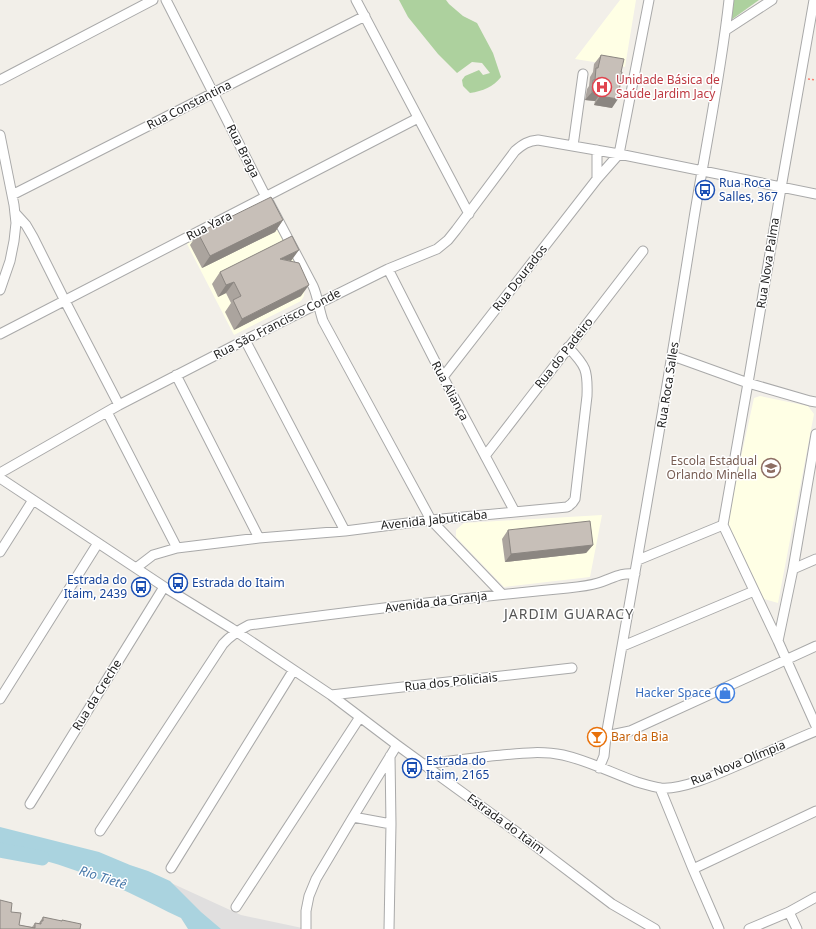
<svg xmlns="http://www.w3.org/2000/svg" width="816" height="929" viewBox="0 0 816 929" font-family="'Noto Sans',sans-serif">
<rect width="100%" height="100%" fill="#f2efe9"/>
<!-- residential -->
<path fill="#e0dfdf" d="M169,882l72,33 66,14h-104z"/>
<!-- education -->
<path fill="#ffffe5" d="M620,0h16l-11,67 -50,-8z
M265,203l39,77 1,7 -1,9 -3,5 -67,34 -48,-93z
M760,396l48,10 6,8 -36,189 -14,-4 -37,-78 27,-123z
M602,515l-12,62 -86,10 -48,-50v-7l2,-2 6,-5z"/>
<!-- forest -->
<path fill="#add19e" d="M399,0h47l3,4 14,12 14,7 16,30 8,24c-8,10 -18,14 -31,16l-7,-7 -1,-6 3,-4 14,-6 4,5 7,-2 -8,-10 -10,-1 -15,11 -19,-19 -30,-37z
M734,0h25l-28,20z"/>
<!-- water -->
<path fill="#aad3df" d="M0,827l99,25 31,13 18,6 22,10 31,31 20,17h-33l-7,-11c-34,-16 -68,-35 -104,-47 -25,-9 -51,-16 -77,-22z"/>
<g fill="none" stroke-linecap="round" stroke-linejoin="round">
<!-- river -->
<path stroke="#aad3df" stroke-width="15" d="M0,850l42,8"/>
<defs>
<path id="minor" d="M166,0l100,197 47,89c5,11 6,24 10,35l108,199 71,74
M356,0l113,214
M726,30l46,-30
M0,80l153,-80
M0,135l14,70 2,18 -2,18 -4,20 -10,29
M573,146l10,-72
M597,179v-29
M12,195l353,-179
M16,214l10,11 7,12 32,64 54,104
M388,269l55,108 72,135
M0,334l418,-216
M245,340l100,191
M673,356l75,27 62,18 6,1
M176,375l83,163
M443,377l154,-198 22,-25 30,-154
M107,412l70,136
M485,456l158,-205
M0,473l119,-68 126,-65 143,-71 49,-20 11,-9 8,-10 59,-79c8,-7 13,-10 23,-11l81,14 197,40
M0,478l166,110 65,40 100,67 66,50 132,96 83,63 43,25
M723,525l25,-142 33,-195 33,-188
M723,525l55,116 38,85
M0,552l33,-52
M638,560l85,-35
M136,568l17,-13 24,-7 82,-10 86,-7 86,-11 136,-13c4,-2 6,-4 8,-8l12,-103c1,-26 -1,-30 -19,-49
M793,569l23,-10
M778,641l15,-72 23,-135
M623,646l131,-55
M331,695l241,-27
M0,699l98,-156
M606,736l24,-5 186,-85
M425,764c22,-3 44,-5 66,-8 24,-2 48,-6 72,-1 26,6 49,18 74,27 7,2 16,5 24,6 25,2 65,-18 89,-28 22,-10 44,-20 66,-29
M599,768l5,-12 2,-20c31,-173 61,-345 88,-518 12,-73 27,-145 35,-218
M660,788l33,81 26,60
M30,804l134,-217
M353,817l38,7
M100,831l123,-187c8,-9 16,-14 26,-19 106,-14 212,-27 319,-37 10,-1 20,-2 30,-5 14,-4 22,-11 37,-9
M171,868l122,-197
M693,869l123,-58
M236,907l124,-190
M789,912l8,17
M306,929v-18l3,-15 7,-17 37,-62 44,-72
M389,929l2,-105 -1,-68
M749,929l40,-17 27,-15"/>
</defs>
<!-- minor casing -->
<use href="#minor" stroke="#a9a9a9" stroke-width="11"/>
<!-- path -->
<path stroke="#fa8072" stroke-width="1.5" stroke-dasharray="2 2" stroke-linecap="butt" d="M808,79l8,1"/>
<!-- minor -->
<use href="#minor" stroke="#fff" stroke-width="9"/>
</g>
<!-- wall -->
<path fill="#aba49e" d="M601,55l11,53 -18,-3 1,-4 -10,-1 2,-11 2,-3 1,-9 3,-5 1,-8z
M283,220l-8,12 -73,36 -12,-23 8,-12z
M291,261l10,35 -67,34 -9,-18 6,-9 -5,-10 -8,4 -6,-13 8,-12z
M508,530l85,15 -7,8 -81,9 -3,-23z
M11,912l8,13 13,2 3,-4h4l4,-6 37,12h-80z"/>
<!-- shaded-wall -->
<path fill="#8b8681" d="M592,92l9,1 -6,8 -10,-1z
M600,96l18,3 -6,9 -18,-3z
M283,220l-8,12 -73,36 8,-12z
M299,250l-8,11 -11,-2z
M234,282l-8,11 -8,4 8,-12z
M309,285l-8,11 -67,34 8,-11z
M593,545l-7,8 -81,9 6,-8z"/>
<!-- building -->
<path fill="#c7bfb8" stroke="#8b8681" d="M601,55l23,4 -3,13h1l-4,27 -18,-3 1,-3 -9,-1 1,-12h2l1,-12h2z
M271,197l12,23 -73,36 -12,-23z
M292,236l7,14 -19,9 19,4 10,22 -67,34 -9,-19 8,-4 -7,-14 -8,3 -6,-13z
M590,521l3,24 -82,9 -3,-24z
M0,900l12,3 -1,9 10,1 -2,12 16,3v-5l6,1v-3h2v-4l19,4v-1l19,4 -1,5h-80z"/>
<!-- icons -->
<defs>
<symbol id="hospital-ring" viewBox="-11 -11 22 22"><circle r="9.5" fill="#fff" stroke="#e0444e" stroke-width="1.5"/><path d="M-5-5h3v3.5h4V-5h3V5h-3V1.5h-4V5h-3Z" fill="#e0444e"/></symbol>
<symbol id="bus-ring" viewBox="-11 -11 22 22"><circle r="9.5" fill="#fff" stroke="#1a4fb4" stroke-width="1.5"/><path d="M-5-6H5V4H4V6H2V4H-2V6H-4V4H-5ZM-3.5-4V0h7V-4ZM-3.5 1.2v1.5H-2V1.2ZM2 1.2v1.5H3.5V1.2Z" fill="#1a4fb4"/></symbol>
<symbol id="school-ring" viewBox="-11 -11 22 22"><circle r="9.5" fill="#fff" stroke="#8d6e63" stroke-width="1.5"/><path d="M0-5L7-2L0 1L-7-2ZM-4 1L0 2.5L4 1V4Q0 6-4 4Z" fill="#8d6e63"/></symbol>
<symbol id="shop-ring" viewBox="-11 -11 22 22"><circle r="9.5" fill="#fff" stroke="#3f7fe0" stroke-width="1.5"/><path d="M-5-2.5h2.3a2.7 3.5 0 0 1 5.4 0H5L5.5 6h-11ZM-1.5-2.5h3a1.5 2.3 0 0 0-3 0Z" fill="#3f7fe0"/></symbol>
<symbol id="bar-ring" viewBox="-11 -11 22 22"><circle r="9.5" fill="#fff" stroke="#e8710a" stroke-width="1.5"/><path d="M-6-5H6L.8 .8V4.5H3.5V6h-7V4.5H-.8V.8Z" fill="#e8710a"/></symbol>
</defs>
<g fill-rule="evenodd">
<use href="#hospital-ring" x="591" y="76" width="22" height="22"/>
<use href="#bus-ring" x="694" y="179" width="22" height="22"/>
<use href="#school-ring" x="760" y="457" width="22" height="22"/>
<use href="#bus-ring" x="167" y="572" width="22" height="22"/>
<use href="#bus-ring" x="130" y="576" width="22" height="22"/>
<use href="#shop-ring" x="714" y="682" width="22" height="22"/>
<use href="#bar-ring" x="586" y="726" width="22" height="22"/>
<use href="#bus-ring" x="401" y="757" width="22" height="22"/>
</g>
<g text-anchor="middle" stroke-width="3" stroke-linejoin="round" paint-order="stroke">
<!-- health labels -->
<g font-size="12" fill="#be3a42" stroke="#fff" text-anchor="start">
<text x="616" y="84">Unidade Básica de<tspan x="616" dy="14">Saúde Jardim Jacy</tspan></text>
</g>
<!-- street labels -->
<g font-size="12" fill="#222" stroke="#fff">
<text transform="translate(189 105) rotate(-27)" y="4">Rua Constantina</text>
<text transform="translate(243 151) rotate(63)" y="4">Rua Braga</text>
<text transform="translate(209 226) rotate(-27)" y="4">Rua Yara</text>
<text transform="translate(768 263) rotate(-81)" y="4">Rua Nova Palma</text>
<text transform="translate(520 278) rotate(-52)" y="4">Rua Dourados</text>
<text transform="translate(277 324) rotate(-27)" y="4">Rua São Francisco Conde</text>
<text transform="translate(564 353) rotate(-52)" y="4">Rua do Padeiro</text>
<text transform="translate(668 385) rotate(-81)" y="4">Rua Roca Salles</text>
<text transform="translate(450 391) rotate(62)" y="4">Rua Aliança</text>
<text transform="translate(434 520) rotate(-6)" y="4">Avenida Jabuticaba</text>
<text transform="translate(436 602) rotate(-7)" y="4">Avenida da Granja</text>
<text transform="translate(451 682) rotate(-6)" y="4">Rua dos Policiais</text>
<text transform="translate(97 695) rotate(-58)" y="4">Rua da Creche</text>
<text transform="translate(738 763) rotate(-22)" y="4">Rua Nova Olímpia</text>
<text transform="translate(506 824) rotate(36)" y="4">Estrada do Itaim</text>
</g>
<!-- transit labels -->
<g font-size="12" fill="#164399" stroke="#fff" text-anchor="start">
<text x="719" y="187">Rua Roca<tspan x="719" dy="14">Salles, 367</tspan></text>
<text x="127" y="584" text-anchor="end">Estrada do<tspan x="127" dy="14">Itaim, 2439</tspan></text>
<text x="192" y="587">Estrada do Itaim</text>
<text x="426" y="765">Estrada do<tspan x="426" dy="14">Itaim, 2165</tspan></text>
</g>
<!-- education labels -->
<g font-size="12" fill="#785e54" stroke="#fff" text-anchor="end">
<text x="757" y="465">Escola Estadual<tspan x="757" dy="14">Orlando Minella</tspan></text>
</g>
<!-- shop labels -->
<g font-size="12" fill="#366cbe" stroke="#fff" text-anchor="end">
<text x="711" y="697">Hacker Space</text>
</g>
<!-- food labels -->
<g font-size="12" fill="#c56008" stroke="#fff" text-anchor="start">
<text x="611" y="741">Bar da Bia</text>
</g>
<!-- water labels -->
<g font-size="13" font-style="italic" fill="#4a7aab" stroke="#fff">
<text transform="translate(103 877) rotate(18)" y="5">Rio Tietê</text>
</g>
<!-- quarter labels -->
<g font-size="14" letter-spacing="1" fill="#555" stroke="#fff">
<text x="569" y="619">JARDIM GUARACY</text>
</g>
</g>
</svg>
